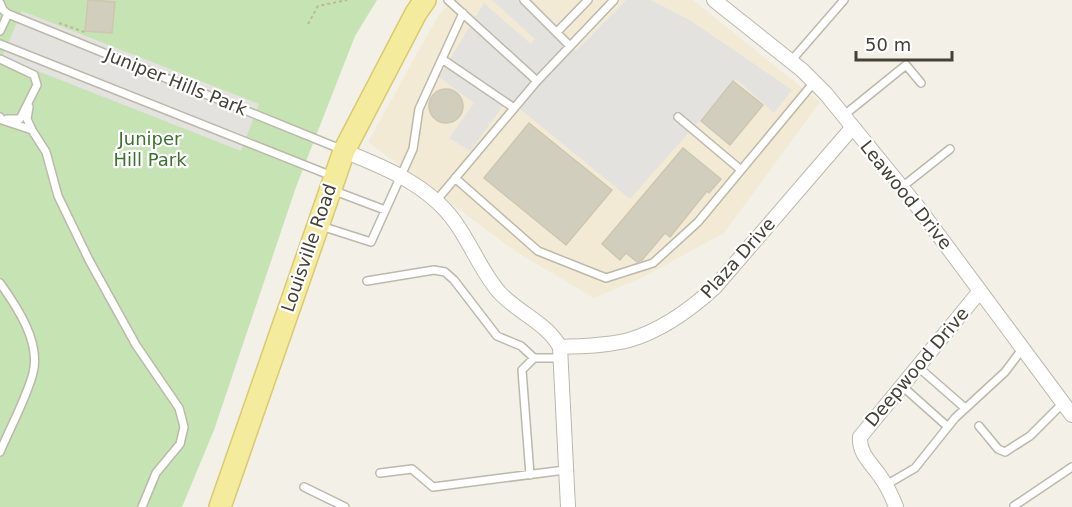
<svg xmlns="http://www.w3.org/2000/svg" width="1072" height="507" viewBox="0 0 1072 507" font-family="'DejaVu Sans',sans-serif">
<rect width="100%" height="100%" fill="#f2f0e7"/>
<!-- commercial -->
<path fill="#f2ead4" d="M452,0h241l127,102 -96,131 -81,44 -49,21 -79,-47 -147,-109 70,-126z"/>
<!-- green -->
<path fill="#c5e3b3" d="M0,0h377l-22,36 -59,151 -82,243 -32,77h-182z"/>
<!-- parking -->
<path fill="#e3e2de" d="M492,0h33l51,51 50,-51h25l40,21 101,69 -18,23 -38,-34 -106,120 -122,-100 -38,52 -21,-13 25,-35 -35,-26 45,-74 47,41 4,-5z
M22,11l237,93 -18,47 -239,-94z"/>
<!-- building -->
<path fill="#d2cebd" stroke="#cdc6b1" stroke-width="1.5" d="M88,0l27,2 -3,31 -27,-2z
M733,81l30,24 -33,40 -29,-24z
M429 106a17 17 0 1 1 34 0a17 17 0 1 1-34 0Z
M529,123l83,67 -46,55 -82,-67z
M683,148l38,31 -12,14 -2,-2 -37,46 -5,-4 -23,27 -5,2 -11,-9 -6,7 -18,-16z"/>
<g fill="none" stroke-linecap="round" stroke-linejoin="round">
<defs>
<path id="service" d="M448,0l89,81 77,-81
M524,0l46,46
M0,3l3,7 5,4 335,136
M0,31l8,-17
M557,32l31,-32
M0,44l332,132
M0,59l34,16 3,10 -17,34h-13
M442,59l72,49
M791,61l53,-61
M29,107l-2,12 5,11
M843,116l63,-51 15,18
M0,117l2,3 30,10 14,22 12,44 31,64 47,85 43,63 5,19 -4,17 -24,29 -14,34
M678,117l63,53
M455,178l83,73 68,27 47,-15 45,-41 117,-141
M902,187l48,-38
M332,190l53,20
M436,201l101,-120
M321,226l50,16 42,-93 6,-40 44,-96
M367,281l67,-11 11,2 9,8 43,56 24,10 13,12
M0,283c17,24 41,59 33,90 -6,24 -23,55 -33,79
M917,366l48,42
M902,386l46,41
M979,426l19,23 7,3 25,-16 33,-33
M380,473l32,-4 21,18 132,-17
M530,475l-8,-105 12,-12h26
M886,485l29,-17 40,-50 50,-46 18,-24
M304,487l41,20
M1014,506l58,-39"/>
<path id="minor" d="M714,0l88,70 24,24 91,112 155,209
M344,151c40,16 85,34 111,71 16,22 26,49 44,70 19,21 47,30 61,55l8,160
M560,347c22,-1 46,-1 69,-7 31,-9 62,-31 86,-53l137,-159
M896,507c-4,-11 -9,-21 -16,-31 -9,-13 -21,-22 -20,-39l120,-146"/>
<path id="primary" d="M220,507l124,-356 72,-138 9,-13"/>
</defs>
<!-- service casing -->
<use href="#service" stroke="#bcb9aa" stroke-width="10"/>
<!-- minor casing -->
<use href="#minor" stroke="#bcb9aa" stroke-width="16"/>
<!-- primary casing -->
<use href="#primary" stroke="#d9ca6e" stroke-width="24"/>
<!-- path -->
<path stroke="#bdb79d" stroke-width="2" stroke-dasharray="3 3" stroke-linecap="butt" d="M59,23l28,10
M308,24l10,-18 29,-6"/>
<!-- service -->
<use href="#service" stroke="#fff" stroke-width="7"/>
<!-- minor -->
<use href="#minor" stroke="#fff" stroke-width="14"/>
<!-- primary -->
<use href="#primary" stroke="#f5eb9c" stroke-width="21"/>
</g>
<g text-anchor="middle" stroke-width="4.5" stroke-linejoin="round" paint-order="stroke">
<!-- street labels -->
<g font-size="18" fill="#444137" stroke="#fff">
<text transform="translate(176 82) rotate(22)" y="6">Juniper Hills Park</text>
<text transform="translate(906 195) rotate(51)" y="6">Leawood Drive</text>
<text transform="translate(309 248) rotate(-71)" y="6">Louisville Road</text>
<text transform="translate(738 258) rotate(-48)" y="6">Plaza Drive</text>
<text transform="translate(917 367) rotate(-50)" y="6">Deepwood Drive</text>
</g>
<!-- park labels -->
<g font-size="18" fill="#3d712f" stroke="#fff">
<text x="150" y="145">Juniper<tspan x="150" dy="21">Hill Park</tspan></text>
</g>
</g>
<!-- scale -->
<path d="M856 51v9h96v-9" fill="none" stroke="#444137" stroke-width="3"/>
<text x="865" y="51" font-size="18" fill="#444137" stroke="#ffffff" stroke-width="4.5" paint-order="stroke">50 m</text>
</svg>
